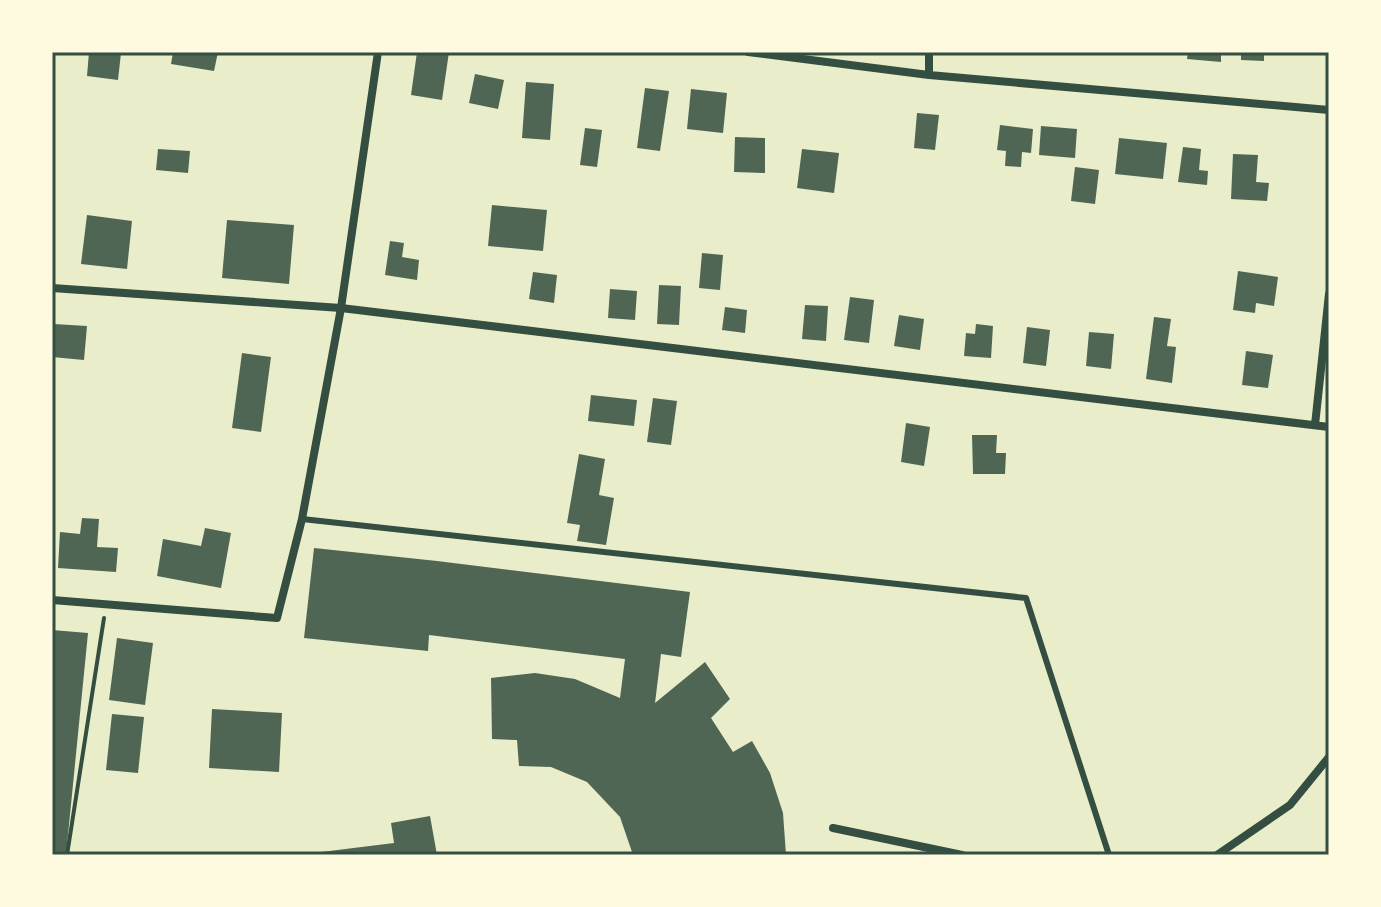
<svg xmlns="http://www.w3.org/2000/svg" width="1381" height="907" viewBox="0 0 1381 907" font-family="Commissioner,sans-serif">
<rect width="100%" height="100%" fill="#e9edc9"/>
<!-- building -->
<path fill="#4f6655" d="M89,52l32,1 -3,27 -31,-4z
M173,52h45l-4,19 -43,-7z
M417,52h32l-7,48 -31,-5z
M1188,52h33v10l-34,-3z
M1241,52h23v9l-23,-1z
M475,74l29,6 -6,29 -29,-6z
M526,82l28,2 -4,56 -28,-2z
M645,88l24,3 -9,60 -23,-3z
M691,89l36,4 -4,40 -36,-4z
M917,113l22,2 -4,35 -21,-2z
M1000,125l33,4 -2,24 -9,-1 -1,15 -16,-1 1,-15 -9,-1z
M1041,126l36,3 -2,29 -36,-3z
M585,128l17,2 -5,37 -17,-2z
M735,137l30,1v35l-31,-1z
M1119,138l48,5 -4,36 -48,-5z
M1183,147l18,2 -2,21 9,1 -1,14 -29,-3z
M158,149l32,2 -2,22 -32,-3z
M802,149l37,4 -5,40 -37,-5z
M1233,154l25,1 -2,27 13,1 -2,18 -36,-2z
M1075,167l24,3 -4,34 -24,-3z
M492,205l55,5 -4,41 -55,-5z
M87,215l45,6 -5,48 -46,-5z
M227,220l67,5 -5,59 -67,-6z
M390,241l14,2 -2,14 17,3 -2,20 -32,-5z
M702,253l21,2 -3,35 -21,-2z
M1238,271l40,6 -4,29 -18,-3 -1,10 -22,-3z
M533,272l24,3 -3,28 -25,-4z
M659,285l22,1 -2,39 -22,-1z
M610,289l27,2 -2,29 -27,-2z
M850,297l24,3 -5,43 -25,-3z
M805,305l23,1 -2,35 -24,-2z
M725,307l22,3 -2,23 -23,-3z
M899,315l25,4 -4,31 -26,-4z
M1154,317l17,2 -4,27 9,1 -4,36 -26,-4z
M54,324l33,2 -3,34 -32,-3z
M976,324l17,2 -2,32 -27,-2 2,-23 9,1z
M1027,327l23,3 -4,36 -23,-3z
M1089,332l25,2 -3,35 -25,-3z
M1246,351l27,4 -5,33 -26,-3z
M242,353l29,4 -10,75 -29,-4z
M591,395l46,5 -3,26 -46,-5z
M653,398l24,3 -6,44 -24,-3z
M906,423l24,4 -6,39 -23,-4z
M972,435h25l-1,18h10l-1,21h-32z
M579,454l26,5 -6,36 15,3 -8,47 -29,-4 3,-16 -13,-2z
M82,518l17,1 -2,28 21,1 -2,24 -58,-4 2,-36 20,2z
M205,528l26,5 -10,55 -64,-12 6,-37 38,7z
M314,548l123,13 253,31 -9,65 -20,-3 -6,49 50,-41 25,37 -19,19 22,34 19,-11 18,32 13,40 3,42h-153l-13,-38 -33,-35 -36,-15 -32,-1 -2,-26 -25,-1 -1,-61 44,-5 40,6 45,19 5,-39 -196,-24 -1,16 -124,-13z
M52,630l36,3 -22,222h-14z
M117,638l36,5 -8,62 -36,-5z
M212,709l70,4 -3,59 -70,-4z
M112,714l32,3 -6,56 -32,-3z
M430,816l7,39h-124v-2l81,-10 -3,-20z"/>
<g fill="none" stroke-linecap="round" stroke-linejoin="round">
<!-- path -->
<path stroke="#344e41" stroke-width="4" d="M67,855l37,-237"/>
<!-- service -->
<path stroke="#344e41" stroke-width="6" d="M302,519l724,79 83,257"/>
<!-- minor -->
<path stroke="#344e41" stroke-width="8" d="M748,52l181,23 400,35
M929,75v-23
M52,288l289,20 988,119
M1315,425l14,-131
M52,600l225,18 25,-99 39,-211 37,-256
M833,828l129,27
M1217,855l73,-50 39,-48"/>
</g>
<!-- border -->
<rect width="1381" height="907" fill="none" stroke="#fefae0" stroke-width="108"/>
<rect x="54" y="54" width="1273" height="799" fill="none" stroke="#344e41" stroke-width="3"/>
</svg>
